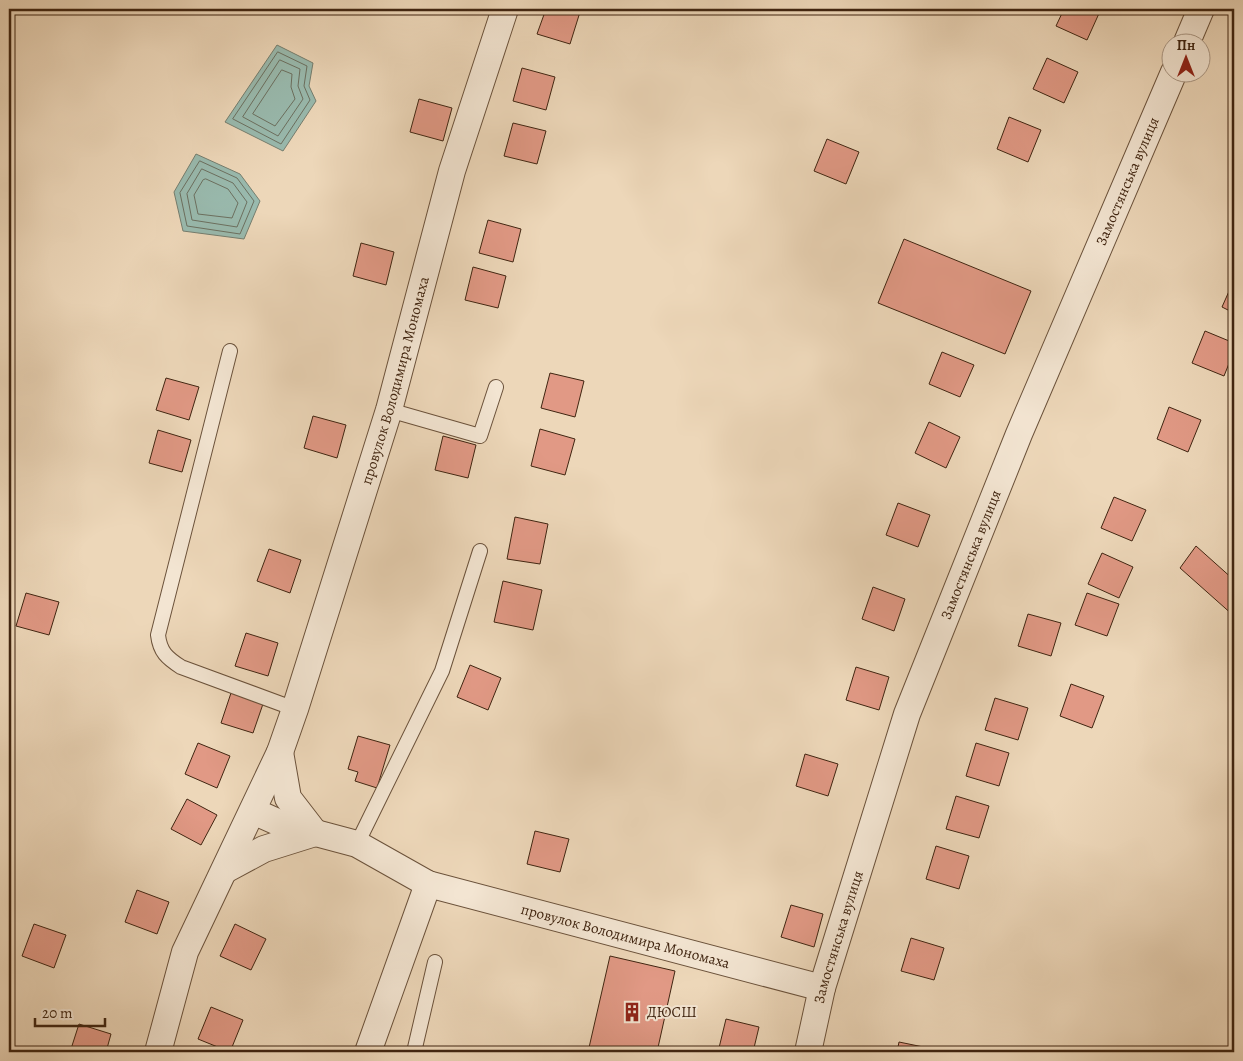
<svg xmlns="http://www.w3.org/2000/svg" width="1243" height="1061" viewBox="0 0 1243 1061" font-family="Alegreya,serif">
<rect width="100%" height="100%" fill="#edd7b9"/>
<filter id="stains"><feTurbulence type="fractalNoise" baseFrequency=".004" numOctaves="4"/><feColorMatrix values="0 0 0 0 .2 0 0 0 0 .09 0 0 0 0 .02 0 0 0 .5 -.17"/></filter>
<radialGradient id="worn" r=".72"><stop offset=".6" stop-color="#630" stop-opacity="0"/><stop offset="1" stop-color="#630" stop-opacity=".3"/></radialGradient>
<!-- water -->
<path fill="#99baae" stroke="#757e6f" d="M277,45l36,18 -4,23 7,15 -33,50 -58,-29z
M196,154l44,20 20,27 -16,38 -61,-8 -9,-39z"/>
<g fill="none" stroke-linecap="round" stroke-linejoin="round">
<!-- shore -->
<path stroke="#6c7060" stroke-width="1" d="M278,52l29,14 -3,20 6,14 -29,44 -48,-25z
M280,60l20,9 -2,17 5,13 -25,37 -35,-19z
M282,70l10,4 -1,13 4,12 -20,27 -22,-12z
M200,161l37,17 17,23 -14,33 -53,-8 -7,-33z
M202,169l31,14 14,19 -10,25 -45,-7 -5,-26z
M206,179l22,10 10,14 -6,15 -34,-4 -4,-19 9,-15z"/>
</g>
<!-- building -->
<path fill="#e19985" stroke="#402511" d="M546,9h25l9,3 -10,32 -33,-10z
M1064,9h37l-14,31 -31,-14z
M1047,58l31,14 -14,31 -31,-14z
M522,68l33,9 -9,33 -33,-9z
M419,99l33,9 -9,33 -33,-9z
M1009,117l32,13 -13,32 -31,-13z
M513,123l33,8 -9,33 -33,-8z
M827,139l32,13 -13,32 -32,-13z
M488,220l33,9 -8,33 -34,-9z
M904,239l127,52 -26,63 -127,-51z
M361,243l33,9 -8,33 -33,-9z
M473,267l33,9 -8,32 -33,-8z
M1234,280v33l-12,-6z
M1205,331l29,12v8l-10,25 -32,-13z
M942,352l32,13 -14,32 -31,-13z
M550,373l34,8 -9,36 -34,-9z
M166,378l33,9 -10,33 -33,-10z
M1169,407l32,13 -13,32 -31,-13z
M313,416l33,9 -9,33 -33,-10z
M929,422l31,15 -14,31 -31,-15z
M540,429l35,10 -10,36 -34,-9z
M158,430l33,10 -9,32 -33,-9z
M443,436l33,9 -8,33 -33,-8z
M1114,497l32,13 -14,31 -31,-13z
M898,503l32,12 -12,32 -32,-12z
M515,517l33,7 -8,40 -33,-5z
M1196,546l38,34v36l-54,-48z
M269,549l32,11 -11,33 -33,-12z
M1102,553l31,14 -14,31 -31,-14z
M503,581l39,9 -9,40 -39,-8z
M873,587l32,12 -11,32 -32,-12z
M26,593l33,9 -10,33 -33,-9z
M1087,593l32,11 -12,32 -32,-11z
M1028,614l33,9 -10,33 -33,-10z
M246,633l32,10 -10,33 -33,-10z
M470,665l31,13 -13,32 -31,-13z
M856,667l33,10 -10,33 -33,-10z
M1071,684l33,12 -12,32 -32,-12z
M232,690l32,11 -11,32 -32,-10z
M995,698l33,10 -10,32 -33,-10z
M358,736l32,9 -13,43 -22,-7 3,-9 -10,-3z
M198,743l32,13 -13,32 -32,-14z
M976,743l33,10 -10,33 -33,-10z
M805,754l33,10 -10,32 -32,-10z
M956,796l33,10 -10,32 -33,-9z
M187,799l30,16 -16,30 -30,-16z
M535,831l34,8 -9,33 -33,-8z
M936,846l33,10 -10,33 -33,-10z
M137,890l32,12 -12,32 -32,-12z
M791,905l32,9 -9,33 -33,-10z
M34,924l32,11 -12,33 -32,-12z
M235,924l31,15 -15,31 -31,-14z
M911,938l33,10 -10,32 -33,-9z
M610,956l65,15 -18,81h-69z
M211,1007l32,13 -13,32 -32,-13z
M726,1019l33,8 -6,25h-35z
M79,1024l32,10 -5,18h-36z
M899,1042l34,7 -1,3h-35z"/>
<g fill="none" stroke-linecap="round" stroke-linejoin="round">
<defs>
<path id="service" d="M230,351l-72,284c2,17 9,23 23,32l114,42
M389,410l91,26 16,-49
M357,844l85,-173 38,-120
M414,1052l21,-90"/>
<g id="minor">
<path d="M1187,42l14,-33"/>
<path d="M280,752l8,46 27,35"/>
<path id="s1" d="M253,811l29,13 75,20 71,40 394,104"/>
<path d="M225,870l39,-21 51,-16"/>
<path id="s2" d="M158,1052l27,-100 95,-200 15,-43 94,-299 63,-239 53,-162"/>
<path d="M368,1052l60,-168"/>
<path id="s3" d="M808,1052l14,-64 85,-274 112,-280 155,-362"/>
</g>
</defs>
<!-- service casing -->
<use href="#service" stroke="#6b523b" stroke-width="16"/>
<!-- minor casing -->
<use href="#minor" stroke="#6b523b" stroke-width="28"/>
<!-- service -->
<use href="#service" stroke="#f3e5d2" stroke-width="14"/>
<!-- minor -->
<use href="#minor" stroke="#f3e5d2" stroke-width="26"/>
</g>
<!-- icons -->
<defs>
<symbol id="building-bare" viewBox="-9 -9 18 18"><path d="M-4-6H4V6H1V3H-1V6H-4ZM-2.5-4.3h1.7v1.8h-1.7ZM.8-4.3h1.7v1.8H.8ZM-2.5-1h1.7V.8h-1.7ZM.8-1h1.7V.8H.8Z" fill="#8f2418" stroke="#f3e5d2" stroke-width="2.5" paint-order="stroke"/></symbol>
</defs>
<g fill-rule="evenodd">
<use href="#building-bare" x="618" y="998" width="28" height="28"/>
</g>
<g text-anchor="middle" stroke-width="4" stroke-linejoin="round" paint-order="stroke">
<!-- street labels -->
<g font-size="15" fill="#402511" stroke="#f3e5d2">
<text dy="5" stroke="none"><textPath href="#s3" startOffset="929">Замостянська вулиця</textPath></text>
<text dy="5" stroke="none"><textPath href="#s2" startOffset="714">провулок Володимира Мономаха</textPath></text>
<text dy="5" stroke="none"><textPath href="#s3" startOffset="524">Замостянська вулиця</textPath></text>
<text dy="5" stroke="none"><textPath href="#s1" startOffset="395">провулок Володимира Мономаха</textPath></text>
<text dy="5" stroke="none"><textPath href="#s3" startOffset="119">Замостянська вулиця</textPath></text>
</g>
<!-- poi labels -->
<g font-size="15" fill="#402511" stroke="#f3e5d2" text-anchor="start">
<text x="647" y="1017">ДЮСШ</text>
</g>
</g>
<!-- margin -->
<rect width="1243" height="1061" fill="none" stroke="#edd7b9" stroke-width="30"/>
<rect x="10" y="10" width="1223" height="1041" fill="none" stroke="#402511" stroke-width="2.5"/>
<rect x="15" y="15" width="1213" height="1031" fill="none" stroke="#402511"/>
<!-- north arrow -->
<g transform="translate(1186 58)"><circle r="24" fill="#f3e5d2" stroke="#ab9885"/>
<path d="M0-4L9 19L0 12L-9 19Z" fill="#8f2418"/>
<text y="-8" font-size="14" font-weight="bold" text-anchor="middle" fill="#402511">Пн</text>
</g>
<!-- scale -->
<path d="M35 1018v8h70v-8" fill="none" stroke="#402511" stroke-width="2.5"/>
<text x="42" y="1018" font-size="15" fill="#402511" stroke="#f3e5d2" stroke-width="4" paint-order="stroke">20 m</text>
<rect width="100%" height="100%" filter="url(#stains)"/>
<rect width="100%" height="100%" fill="url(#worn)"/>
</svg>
